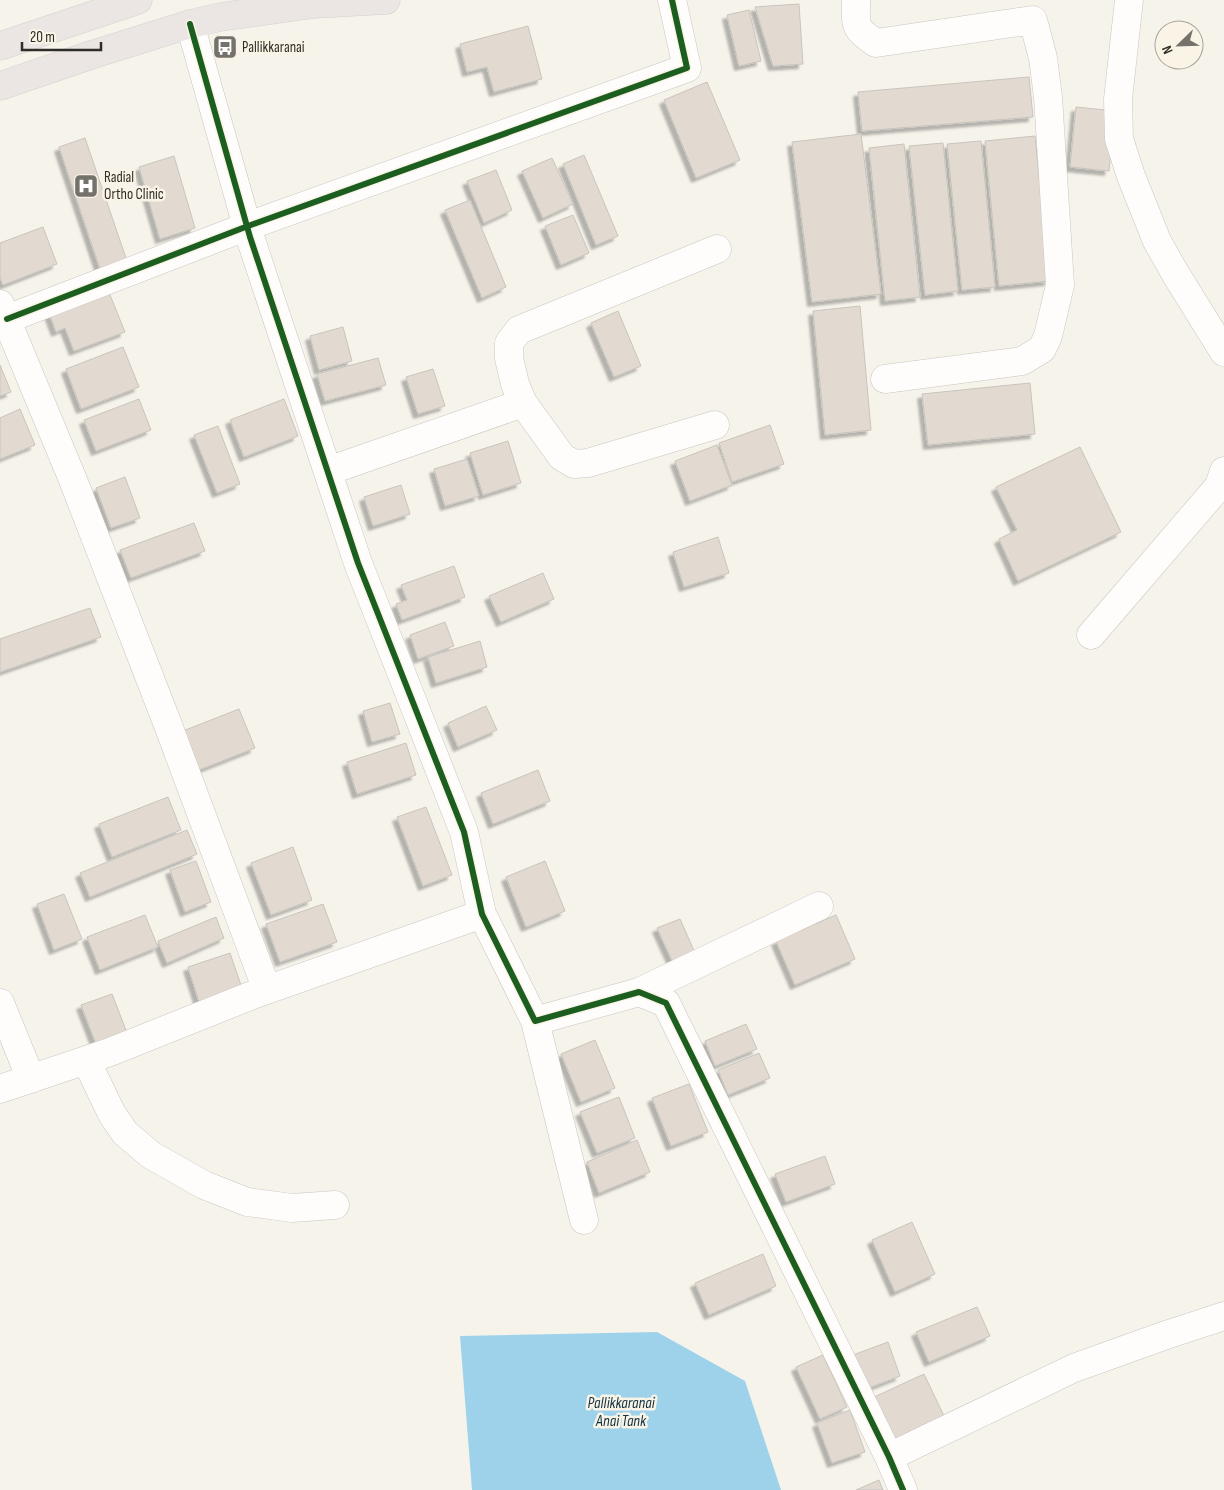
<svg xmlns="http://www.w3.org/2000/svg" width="1224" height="1490" viewBox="0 0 1224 1490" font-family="'Sofia Sans Condensed',sans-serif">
<defs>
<filter id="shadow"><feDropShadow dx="-4.5" dy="4.5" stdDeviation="1" flood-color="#0004"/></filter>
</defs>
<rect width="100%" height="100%" fill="#f6f3eb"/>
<!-- water -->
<path fill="#9ed2eb" d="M657,1332l88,49 36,109h-309l-12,-154z"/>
<!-- building -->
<path fill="#e2dad1" stroke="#c7c4be" filter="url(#shadow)" d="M799,4l4,60 -30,2 -18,-59z
M749,10l12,51 -22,5 -12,-51z
M528,26l14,53 -48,13 -7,-25 -20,5 -7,-28z
M1029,77l4,40 -171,14 -4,-39z
M707,82l33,78 -44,18 -32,-78z
M1076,107l39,4 -6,60 -39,-4z
M861,134l20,160 -69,8 -20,-160z
M1035,136l14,145 -50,5 -14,-145z
M85,138l43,126 -27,8 -42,-125z
M981,141l14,146 -33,3 -15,-146z
M943,143l15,148 -33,4 -16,-149z
M904,144l16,153 -35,4 -16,-153z
M584,155l34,81 -22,9 -33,-81z
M174,156l21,72 -35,11 -21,-72z
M552,158l21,46 -30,14 -21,-47z
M496,170l16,40 -28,13 -17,-42z
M470,200l36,87 -24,11 -37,-88z
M573,215l16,38 -28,12 -16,-39z
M43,227l14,37 -54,21 -3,-7v-35z
M108,290l17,42 -51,19 -9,-23 -9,4 -7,-19z
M860,306l11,124 -46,5 -12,-124z
M618,311l23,55 -27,11 -23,-54z
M343,327l9,34 -33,9 -9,-34z
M123,347l16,40 -58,22 -15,-40z
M378,358l8,27 -61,16 -8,-27z
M0,365l11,27 -11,4z
M433,369l12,37 -27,8 -12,-37z
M1030,383l5,51 -107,11 -6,-51z
M139,399l12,31 -55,21 -12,-31z
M284,399l14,37 -54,21 -14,-37z
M20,409l15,36 -35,14v-41z
M770,425l14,39 -52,18 -13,-39z
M218,426l22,58 -23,9 -23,-58z
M508,441l13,42 -38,12 -13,-42z
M717,445l15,40 -42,16 -15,-40z
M1080,447l41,85 -103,49 -19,-42 18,-9 -21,-43z
M467,459l12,37 -34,10 -11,-37z
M125,477l15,41 -29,10 -15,-40z
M401,485l9,29 -37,12 -9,-29z
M194,523l11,28 -74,27 -11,-28z
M718,537l11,36 -45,14 -11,-35z
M454,566l11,31 -63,23 -6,-16 11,-4 -6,-15z
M543,573l11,26 -53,23 -12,-26z
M90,608l11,29 -101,35v-33z
M445,622l9,24 -36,13 -8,-24z
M480,641l7,26 -51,16 -8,-26z
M390,703l10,31 -28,8 -9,-31z
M486,706l11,24 -39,17 -10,-24z
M239,709l16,39 -56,22 -16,-39z
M406,743l10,32 -59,19 -10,-32z
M538,770l12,31 -57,23 -12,-31z
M168,797l13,33 -69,27 -13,-33z
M426,807l26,68 -29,11 -26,-69z
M187,830l10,24 -107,43 -10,-24z
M293,847l19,53 -41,15 -20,-52z
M196,861l15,41 -26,10 -15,-42z
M545,861l20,50 -39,16 -20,-50z
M64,894l18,45 -28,11 -17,-46z
M323,904l14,38 -57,20 -14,-38z
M145,915l13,32 -58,23 -13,-33z
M836,915l19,44 -60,26 -19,-44z
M216,917l8,21 -57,25 -9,-22z
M680,919l15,34 -22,10 -16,-35z
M230,953l14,41 -43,14 -13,-41z
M112,994l17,44 -31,11 -17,-44z
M746,1024l11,25 -42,17 -10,-25z
M595,1040l20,48 -34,14 -20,-48z
M759,1053l11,25 -42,17 -10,-25z
M689,1084l19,48 -37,14 -19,-48z
M619,1097l16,41 -38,15 -17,-41z
M637,1140l13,32 -51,21 -12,-31z
M825,1156l10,28 -49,18 -11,-28z
M912,1222l23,52 -40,18 -23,-52z
M763,1254l13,32 -67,29 -14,-32z
M977,1307l13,29 -61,26 -13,-30z
M888,1342l12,34 -34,13 -13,-34z
M823,1355l24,52 -27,12 -24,-52z
M924,1374l23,48 -54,25 -23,-48z
M850,1410l15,42 -33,11 -15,-40z
M879,1480l4,10h-27z"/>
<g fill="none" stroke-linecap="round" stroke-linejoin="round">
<defs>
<path id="minor" d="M856,0c0,26 -3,28 20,43l157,-23 10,38 5,39 12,188 -12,51 -6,13 -20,12 -137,18
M1129,0l-11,99 1,40 12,37 26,65 18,32 49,79
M190,24l60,213 108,326 106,269 18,82 53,107 104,-29 27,11 223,454 14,33
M0,304l73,176 95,245 99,265
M7,319l241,-93 439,-158 -15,-68
M715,425l-127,38 -14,1 -12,-7 -39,-54 -8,-19 -6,-26v-15l10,-13 198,-81
M328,471l195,-68
M1091,635l128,-149 5,-15
M639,992l180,-86
M0,1003l31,76
M535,1021l49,199
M86,1060l26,54 13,19 26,22 53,30 43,17 45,6 43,-3
M0,1089l110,-37 145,-58 227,-80
M889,1457l185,-89 92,-33 58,-19"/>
<path id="major" d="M0,46l138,-46
M0,86l91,-31 99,-31 30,-7 94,-13 72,-4"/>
</defs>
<!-- minor casing -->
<use href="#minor" stroke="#c9c6c1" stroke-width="29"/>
<!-- major casing -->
<use href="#major" stroke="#d2d1cd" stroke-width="29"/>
<!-- minor -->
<use href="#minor" stroke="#fefdfc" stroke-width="28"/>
<!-- major -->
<use href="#major" stroke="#ebe5e3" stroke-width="28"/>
<defs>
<path id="cycleway" d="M190,24l60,213 108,326 106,269 18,82 53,107 104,-29 27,11 223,454 14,33
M7,319l241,-93 439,-158 -15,-68"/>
</defs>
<!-- cycleway casing -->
<use href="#cycleway" stroke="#faf4e7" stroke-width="9"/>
<!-- cycleway -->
<use href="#cycleway" stroke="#1b5e20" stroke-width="6"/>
</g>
<!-- icons -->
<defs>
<symbol id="bus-square" viewBox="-11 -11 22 22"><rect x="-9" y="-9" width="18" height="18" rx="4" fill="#75726c" stroke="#faf4e7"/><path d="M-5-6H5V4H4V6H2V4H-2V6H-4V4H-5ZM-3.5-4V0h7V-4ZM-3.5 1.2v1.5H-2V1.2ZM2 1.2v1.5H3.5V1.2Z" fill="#fff"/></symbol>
<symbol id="hospital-square" viewBox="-11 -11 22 22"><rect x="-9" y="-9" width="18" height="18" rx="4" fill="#75726c" stroke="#faf4e7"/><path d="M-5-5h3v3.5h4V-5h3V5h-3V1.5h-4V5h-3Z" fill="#fff"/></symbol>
</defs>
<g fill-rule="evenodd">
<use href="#bus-square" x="211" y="33" width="28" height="28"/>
<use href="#hospital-square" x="72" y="172" width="28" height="28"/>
</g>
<g text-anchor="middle" stroke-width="5" stroke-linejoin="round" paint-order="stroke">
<!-- poi labels -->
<g font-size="15" fill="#2f2d28" stroke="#faf4e7" text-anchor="start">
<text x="242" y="52">Pallikkaranai</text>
<text x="104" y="182">Radial<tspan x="104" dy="17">Ortho Clinic</tspan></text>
</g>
<!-- water labels -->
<g font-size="16" font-style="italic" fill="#103243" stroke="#faf4e7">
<text x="621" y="1408">Pallikkaranai<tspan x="621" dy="18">Anai Tank</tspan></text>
</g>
</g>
<!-- north arrow -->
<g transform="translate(1179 45) rotate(247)"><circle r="24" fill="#faf4e7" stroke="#a9a49b"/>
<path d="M0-4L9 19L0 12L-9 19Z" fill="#75726c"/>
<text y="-8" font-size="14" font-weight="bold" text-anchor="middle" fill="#2f2d28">N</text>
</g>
<!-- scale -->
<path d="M22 42v8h79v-8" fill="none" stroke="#2f2d28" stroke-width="2.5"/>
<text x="30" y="42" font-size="15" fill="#2f2d28" stroke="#faf4e7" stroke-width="4" paint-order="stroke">20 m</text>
</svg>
